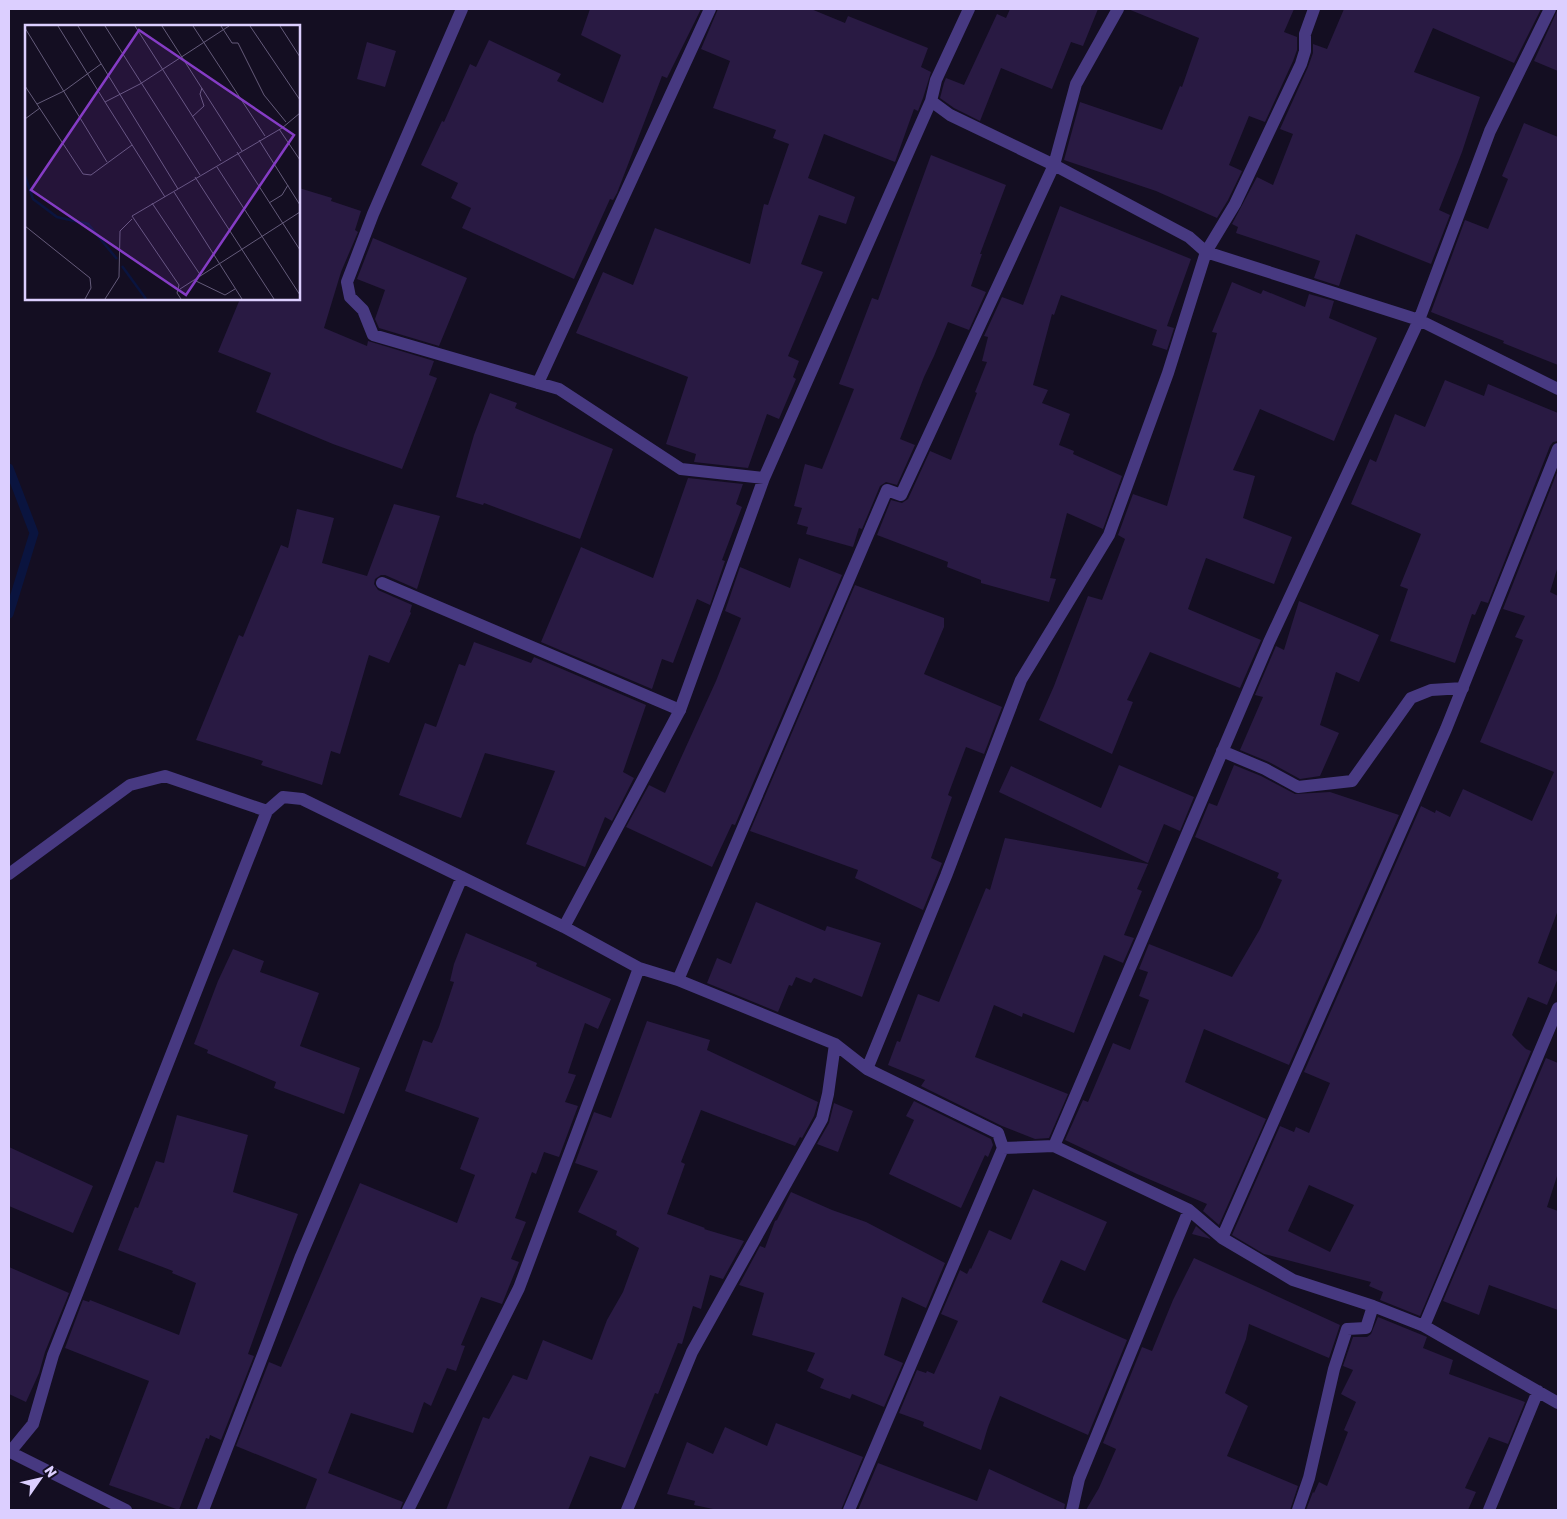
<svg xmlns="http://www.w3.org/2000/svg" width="1567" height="1519" viewBox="0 0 1567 1519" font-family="Rubik,sans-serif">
<rect width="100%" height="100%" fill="#140e22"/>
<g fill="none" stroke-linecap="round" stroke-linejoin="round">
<!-- stream -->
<path stroke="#0a143f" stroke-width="9" d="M9,468l25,65 -25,81"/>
</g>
<!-- building -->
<path fill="#291a43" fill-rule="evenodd" d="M590,9h111l-34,69 -5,-2 -45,117 -4,7 -3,-1 -36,80 -112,-51 9,-20 -20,-10 7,-15 -37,-18 21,-44 2,1 26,-58 6,3 13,-27 72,34 -4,7 46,22 18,-48 -40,-20z
M718,9h93l34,14 3,-7 80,32 -7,19 10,5 -8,26 -5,13 -4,-2 -19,53 -71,-28 -16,44 47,19 -9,27 -27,-9 -18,49 22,8 -35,84 11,5 -6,16 3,2 -17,40 -12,-5 -19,54 -54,-6 2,-8 -30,-10 22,-67 -112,-44 27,-61 30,13 22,-57 95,36 14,-60 4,1 21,-61 -16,-6 3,-8 -63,-22 17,-47 -29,-12z
M1010,9h88l-15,37 -12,-4 -19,47 -51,-21 -21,53 -26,-13 -14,-10 4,-15 2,-5 18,7 33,-71 9,4z
M1128,9h166l-10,23 13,5v13l-4,11 -28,61 -16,-6 -20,49 13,6 -14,29 -11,18 -61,-27 -92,-31 16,-58 82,28 18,-44 2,1 17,-49z
M1344,9h197l-27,54 -81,-35 -19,44 66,25 -18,55 -23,58 11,5 -19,49 -75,-30 -17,52 -25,-8 6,-17 -84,-28 2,-6 -6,-3 25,-47 16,8 20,-51 -13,-5 28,-62 5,-14v-9l14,5z
M1558,9v62l-24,-10z
M367,42l29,9 -11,36 -28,-8z
M1524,123l34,14v228l-55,-22 1,-2 -73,-29 34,-92 23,9 20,-50 -6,-3z
M931,155l75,30 -26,69h2l-11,32 15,6 -17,38 -21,-8 -14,34 -10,21 -24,62 15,6 -18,40 -11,-3 -6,4 -18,43 -3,-1 -6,19 -47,-13 2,-7 -11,-3 5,-16 -8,-2 11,-42 17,5 32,-80 -15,-5 33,-86 6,2z
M299,188l33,10 -1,3 30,10 -6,19 3,2 -17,40 -17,56 43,18 1,-5 66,20 -5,14 8,3 -35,91 -69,-25 -77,-32 15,-39 -53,-21 22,-53h59z
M1060,206l131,53 -24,67 7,2 -7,22 -15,-5 5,-15 -96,-35 -7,20 -2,-1 -19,71 15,5 -6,13 28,11 -11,31 15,6 -1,3 49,22 -19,53 -36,-16 -17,65 6,1 -7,23 -68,-19v-3l-34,-13 1,-5 -71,-27 14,-35 11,3 6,-4 22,-48 21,9 26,-67 -2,-1 12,-30 -5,-1 6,-24 -4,-1 18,-39 21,8z
M373,238l94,40 -28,68 -60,-18 -4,-9 10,-29 -28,-11z
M1232,282l29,12 2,-4 42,17 4,-13 25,7 -5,17 48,20 -43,103 -74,-32 -27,61 22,6 -12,42 49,19 -18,47 -68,-26 -18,51 73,31 -21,48 -90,-36 -23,48 6,2 -21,52 -73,-34 15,-34 34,-90 14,4 23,-61 -7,-4 15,-41 34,12 50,-173 -5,-1z
M1445,380l39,16 4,-12 70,29v28l-5,1 -3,4 -62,157 -7,-2 -6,14 -3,-1 -17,49 -65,-22 18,-52 -8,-3 21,-52 -70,-30 19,-45 6,3 19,-48 30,13z
M490,393l27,10 -2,5 98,41 -33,90 -96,-36 -1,2 -27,-8 18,-62z
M1558,470v96l-8,26 8,4v314l-20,53 20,9v6l-11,27 -19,-8 -16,38 14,14 5,2 -111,265 -40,-16 3,-8 -14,-6 2,-4 -107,-28 -32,-19 48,-109 14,6 2,-5 13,6 21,-50 -26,-11 117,-266 14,7 1,-3 14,7 13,-28 69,32 22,-49 -74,-30 43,-102 -8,-3 10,-21 -22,-7zM1309,1185l45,20 -24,47 -42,-21z
M688,478l55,6 -7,20 6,3 -20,53 3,1 -15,44 -13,-6 -24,64 -11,-4 -10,30 -111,-47 40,-95 72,31z
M394,504l46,12 -23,73 -32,-14h-4l-6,4 -1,5 4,6 34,15 -2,7 1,1 -22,50 -20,-8 -29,99 -9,-3 -9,34 -61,-20 2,-4 -67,-21 43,-105 4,2 38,-92 7,3 9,-39 37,9 -12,45 45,13z
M799,558l43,17 -107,250 -3,-1 -20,43 -86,-40 23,-42 16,8 51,-112 25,-63 -16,-7 15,-44 50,21z
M855,585l89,33v9l-20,47 78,33 -18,47 -18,-7 -18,48 4,2 -21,61 11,5 -19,47 -68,-32 3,-8 -108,-39z
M1299,601l80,34 -20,47 -23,-10 -16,53 19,8 -19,43 -20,3 -31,-17 -29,-12 23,-53 -8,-2 21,-49 8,4z
M474,642l57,21 3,-6 112,48 -23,67 11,6 -22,43 -7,-4 -20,50 -59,-23 29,-73 -70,-18 -24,65 -62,-23 26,-72 11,4 23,-63 6,2z
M1119,765l75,32 -14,34 -16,-7 -16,39 -149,-71 12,-26 90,42z
M1234,765l27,11 34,18 35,-2 69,23 -110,250 -85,-36 -19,53 81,37 -47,106 -16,-14 4,-7 -70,-30 -72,-34 18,-40 5,2 25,-59 17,7 19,-50 -10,-4 9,-24 -9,-3 10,-25 83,33 28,-48 22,-49 -5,-2 2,-5 -84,-36 14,-34 8,3z
M1005,838l143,26 -11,25 5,2 -18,44 10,3 -11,25 -19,-8 -30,78 -51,-20 -1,4 -28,-12 -19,52 93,37 -19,44 -14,1 -33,-13 -81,-40 4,-6 -37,-15 9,-24 3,1 18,-48 21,8 47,-114 4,2z
M756,902l69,29 2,-5 54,17 -19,54 -48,-19 -3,5 -15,-6 -4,9 -3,-1 -11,27 -71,-29 10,-25 14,6z
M466,933l71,30 -1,3 75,33 -13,30 -13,-6 -17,50 8,2 -11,27 13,4 -19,51 -15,-5 -8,22 -4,-2 -17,46 11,4 -15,37 8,3 -17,42 -21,-7 -20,48 4,1 -9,25 -9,-3 -16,38 -7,-4 -11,31 -62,-20 -23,60 75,29 -3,8h-95l12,-31 -81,-33 33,-84 12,5 79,-184 97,40 18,-48 -15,-6 19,-51 -74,-27 18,-51 9,3 7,-16 15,-45 -4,-1 4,-17z
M233,949l31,12 -4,11 59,21 -19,53 60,22 -16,46 -70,-26 2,-6 -69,-29 1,-3 -14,-6 24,-63z
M647,1021l63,19 -3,10 111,52 -4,14 -12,22 -2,-1 -5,9 -94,-36 -20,52 4,2 -18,50 38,14 -1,1 40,12 -21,38 -13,-4 -9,34 -8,-3 -11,38 -4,-1 -20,51 -3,-1 -30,75 -35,-12 -22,54h-122l37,-93 6,2 24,-44 14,5 16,-40 49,20 15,-40 16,-28 16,-44 -23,-13 1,-4 -39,-19 20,-41 -23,-8 19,-51 17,6z
M1546,1058l12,5v110l-11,34 11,4v99l-69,-25 -10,30 -36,-14z
M914,1101l77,38 2,6 -5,12 -3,-2 -24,53 -72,-34 25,-54 -8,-4z
M834,1103l19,8 -15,41 -21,-8 12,-21z
M177,1115l71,20 -15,57 65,22 -50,140 6,2 -33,84 -11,-5 -1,4 -3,-1 -27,72 -70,-25 40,-104 -84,-33 18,-48 6,2 1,-2 89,35 17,-52 -24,-10 1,-2 -55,-21 17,-43 3,1 18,-47 8,2z
M9,1147l84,39 -20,47 -64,-27z
M1033,1189l74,33 -22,49 -24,-11 -19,42 85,38 -39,95 -88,-39 -12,31 -7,23 -58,-24 1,-4 -25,-9 18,-43 9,3 1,-2 7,3 24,-53 -17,-7 19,-44 7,4 3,-6 1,1 18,-39 22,10z
M791,1192l41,18 34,12 79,41 -19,45 -24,-11 -18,58 19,8 -19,44 -32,-13 -2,5 -30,-11 4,-9 -17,-8 8,-18 -63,-18 12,-42 -25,-8 21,-39 5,2 10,-27 2,-1z
M1196,1226l15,13 -19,-5z
M1194,1258l146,67 -11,33 -80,-34 -3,15 -21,54 23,13 -21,50 71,30 -8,24h-204l13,-22 17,-39 -13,-6 39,-96 10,4 21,-51z
M9,1267l60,26 -24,59 -6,21 -13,29 -17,-8z
M1378,1317l49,20 -4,11 30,12 -4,14 76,28 -17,42 -19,-7 -24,51 11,4 -8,18h-162l7,-18 1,1 5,-11 8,4 21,-54 -4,-2 12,-28 -15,-8 12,-24 -10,-4 10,-29h14l4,-3z
M776,1423l87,34 -22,53h-123l-24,-5 1,-4 -28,-7 20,-52 26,12 12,-27 42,19z
M878,1463l99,38 12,-32 76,35 -1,6h-206z"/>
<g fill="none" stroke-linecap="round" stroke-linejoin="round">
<!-- lane -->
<path stroke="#473981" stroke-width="12" d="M382,583l298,127"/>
<!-- street -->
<path stroke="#473981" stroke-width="12" d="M462,9l-89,205 -26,68 3,15 13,13 10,25 186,54 122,80 83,9
M969,9l-33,71 -5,21 19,14 104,50 135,72 17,15 213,68 139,69
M538,383l172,-374
M1222,751l43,18 33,18 54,-6 59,-83 20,-8 32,-2
M9,874l121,-89 35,-9 102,35
M564,927l116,-217 84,-232 167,-377
M678,980l209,-490 14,5 153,-330 22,-81 42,-75
M867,1069l79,-193 75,-196 88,-145 59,-162 38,-121 29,-48 66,-140 4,-13v-17l9,-25
M1054,1146l215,-504 150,-322 71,-189 60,-122
M1222,1238l224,-509 112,-280
M1424,1326l134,-318
M9,1452h1l23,-28 20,-69 214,-544 16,-14 19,2 262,128 75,41 39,12 157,64 32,25 131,64 5,15 51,-2 135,64 33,28 71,42 80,26 51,20 134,77
M10,1452l116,58
M203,1510l98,-254 161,-379
M408,1510l111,-222 120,-320
M627,1510l65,-158 130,-233 6,-25 7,-50
M849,1510l154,-362
M1072,1510l7,-31 110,-269
M1298,1510l11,-32 25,-109 13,-40 19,-1 7,-22
M1489,1510l49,-119"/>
</g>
<!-- overview -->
<g transform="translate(25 25)">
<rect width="275" height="275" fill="#140e22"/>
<path fill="none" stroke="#0a143f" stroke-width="2.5" d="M0,151l8,23 24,18 31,7 29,35M97,241l24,33"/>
<path fill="none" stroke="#645b7a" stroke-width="1" d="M33,1l47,76 35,-18 89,-58M53,1l100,163M80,1l95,149M110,1l86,135M137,1l80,125M168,1l72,110M196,1l11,17h6l26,52 22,27M225,1l50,74M255,1l20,31M0,3l82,134M0,61l58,88 8,1 41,-30M80,77l60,95M12,79l27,-13 37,-27M167,92l12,-11 -4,-12 2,-6M0,94l15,-11M254,104l21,31M234,115l41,65M212,127l63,98M192,142l83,128M170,152l79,122M149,167l68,107M127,178l49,73M244,178l13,-8 6,-10M0,201l65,52 1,10 -6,11M171,256l29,14 10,-6M155,264l120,-77M80,274l14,-22 1,-46 12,-12M156,274l-4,-6 2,-8 -47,-69 150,-88 18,-15"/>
<path fill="#853cc5" fill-opacity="0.15" stroke="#853cc5" stroke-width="2.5" d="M114,5l155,105 -108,160 -155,-105z"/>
<rect width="275" height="275" fill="none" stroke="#dccfff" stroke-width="2.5"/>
</g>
<!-- border -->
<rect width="1567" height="1519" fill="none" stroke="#dccfff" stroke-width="20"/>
<!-- north arrow -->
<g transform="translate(40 1479) rotate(56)" stroke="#140e22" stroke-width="4" paint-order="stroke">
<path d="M0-4L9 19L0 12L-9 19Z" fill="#dccfff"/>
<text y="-8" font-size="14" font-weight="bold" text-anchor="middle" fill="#dccfff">N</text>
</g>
</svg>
